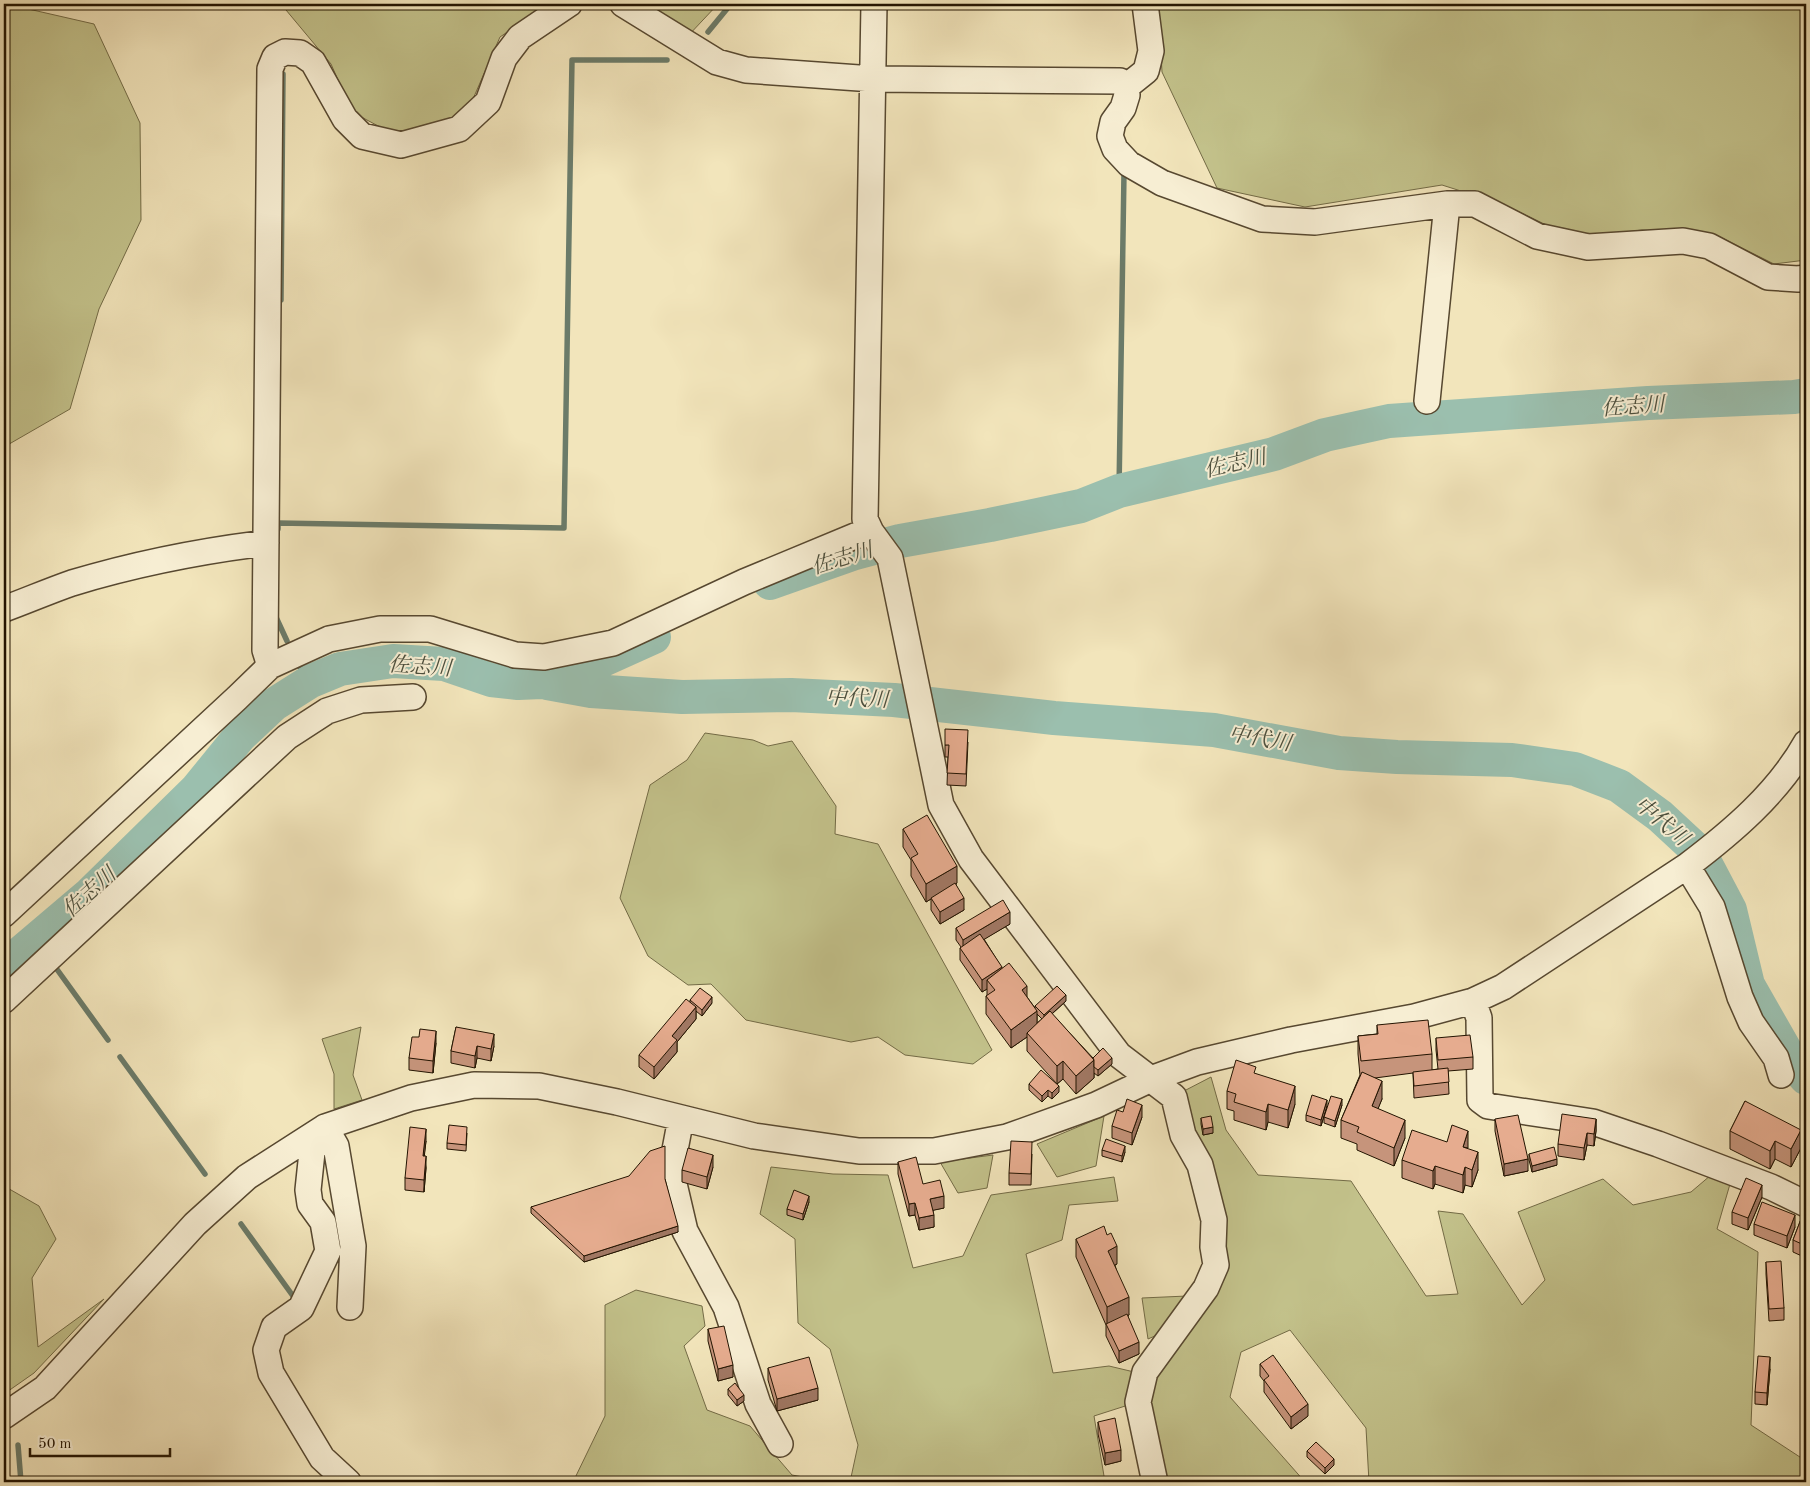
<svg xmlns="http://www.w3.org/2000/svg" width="1810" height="1486" viewBox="0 0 1810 1486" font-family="'Old Standard TT','Noto Serif JP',serif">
<rect width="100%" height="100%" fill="#f2e5bb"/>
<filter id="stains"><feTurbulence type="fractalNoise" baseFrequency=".004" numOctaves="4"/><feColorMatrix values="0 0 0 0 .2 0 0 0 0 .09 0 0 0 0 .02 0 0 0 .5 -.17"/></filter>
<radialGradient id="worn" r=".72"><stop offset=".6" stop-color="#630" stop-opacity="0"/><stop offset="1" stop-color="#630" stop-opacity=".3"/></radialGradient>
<!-- green -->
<path fill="#c3c28b" stroke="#736b46" d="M4,4h19l1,4 70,16 46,99 1,97 -42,89 -29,100 -66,38z
M281,4h268l-49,33 -34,78 -71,20 -43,-23 -21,-48z
M645,4h73l-31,33z
M1158,4h648v256l-32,4 -58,-29 -74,-5 -69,8 -68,-33 -63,-20 -137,22 -88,-19 -55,-116z
M705,733l48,7 15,6 24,-5 44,65 -1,28 43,10 114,206 -19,14 -68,-9 -27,-18 -27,5 -105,-22 -35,-36 -23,1 -40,-29 -28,-58 30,-113 37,-25z
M361,1027l-8,48 9,25 -28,9v-35l-12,-35z
M1211,1077l15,53 32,45 93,6 75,115 32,-2 -20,-83 25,3 59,91 23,-25 -27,-68 85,-33 30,26 58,-13 20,-17 19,9 -13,45 41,23 -7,173 55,36v21h-437l-3,-54 -76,-98 -49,22 -11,45 75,85h-140l-21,-82 -50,16 11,66h-255l8,-37 -28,-96 -32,-26 -3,-84 -35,-25 11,-47 62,7 55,1 25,93 50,-12 28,-61 123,-18 4,24 -49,4 -7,35 -36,14 27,119 56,-7 42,10 72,-100 -35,-151 -4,-34z
M1104,1116l-8,50 -39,11 -20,-33z
M993,1155l-6,33 -29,5 -18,-31z
M4,1186l35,20 17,33 -24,39 6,69 66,-48 -70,74 -30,21z
M636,1290l66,16 3,20 -21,20 23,64 43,16 42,49 38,7h-257l32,-66v-111z
M1187,1296l-14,32 -25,11 -6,-41z"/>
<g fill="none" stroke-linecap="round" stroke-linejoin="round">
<!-- stream -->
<path stroke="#6b7b69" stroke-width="5.5" d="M708,32l23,-28
M281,300l2,-226
M1119,491l5,-318 -3,-4
M278,529v-6l286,5 8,-468h95
M275,615l12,26
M300,667l11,14
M27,948l14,5
M56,968l52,72
M120,1057l85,117
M241,1224l52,72
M18,1445l3,37"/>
<!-- river -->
<path stroke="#9bbfae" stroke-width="34" d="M770,583l85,-30 45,-12 90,-16 91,-19 38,-15 155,-37 51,-19 64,-14 259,-18 146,-6 12,-2
M547,683l44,8 91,6 109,-2 103,5 160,18 160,12 125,23 58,4 115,3 63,9 44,17 41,30 40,37 30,57 18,75 44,77 14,16
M4,967l86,-73 106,-104 44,-54 33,-31 38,-24 29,-12 53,-8 51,3 47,16 27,3 24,-1 41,-13 71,-32"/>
<defs>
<path id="minor" d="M623,4l94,58 29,8 127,9 247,2 6,6 1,8 -4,13 -10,14 -3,14 5,13 14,15 33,19 100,36 53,3 132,-18h28l62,32 51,11 95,-6 26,5 59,31 30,2 8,-1
M874,4l-9,515 6,13 19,26 51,247 30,54 148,196 55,42 9,38 17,30 14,55 -1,27 3,18 -10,23 -61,84 -7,30 16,76
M1126,87l20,-16 5,-20 -6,-47
M1427,401l20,-197
M4,609c22,-8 45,-18 68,-26 63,-19 128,-32 194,-40
M270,666l-5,-16 5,-581 5,-12 10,-5 15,1 13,9 32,57 17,17 39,9 58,-16 29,-27 16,-44 16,-21 49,-33
M1687,866l25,41 28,90 11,25 25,36 5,17
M4,914l233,-216 33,-32 59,-27 51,-10h50l85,26 29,2 69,-14 131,-61 111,-46 16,-4
M4,1000l283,-263 40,-26 34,-11 52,-3
M1473,1001l6,17 1,82 8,6 105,16 65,22 113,43 35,17
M681,1118l-10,53 14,60 41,76 32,97 22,40
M325,1127l-13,25 -4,38 2,14 13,18 5,29 -27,57 -27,19 -8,23 5,23 51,85 26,24
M325,1127l11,19 17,100 -3,61
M4,1416l41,-28 150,-164 52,-47 78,-50 86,-29 63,-13 65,1 78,16 137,34 105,15h75l73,-14 89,-32 55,-26 46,-17 94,-22 123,-23 59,-16 30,-14 184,-121c45,-34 91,-73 119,-123"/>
</defs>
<!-- minor casing -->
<use href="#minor" stroke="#574830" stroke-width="28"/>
<!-- minor -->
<use href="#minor" stroke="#f7eed3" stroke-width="25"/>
</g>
<!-- wall -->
<path fill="#c6947b" stroke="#231401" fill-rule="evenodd" d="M968,742l-2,44 -19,-1 1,-28h-3v-12z
M903,829l54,54 -1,1 8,26 -24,14 -9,-14v-11l-5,3 -15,-26v-16l-8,-13z
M1010,924l-26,15 18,29 25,29 8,11v-2l31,-5 -14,13 41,44 19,6 -14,12 -4,-3v5l-18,16 -13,-15 -6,5 -30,-33v-14l-16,11 -25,-34v-18l1,-1v-6l-5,3 -22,-32v-12l1,-1 -5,-7v-12zM1037,1014l5,5 -5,4z
M690,1000l22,3 -10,13 -6,-5v8l-19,23v10l-23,27 -15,-12v-12l51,-53z
M1377,1025l55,29v16l6,-1 -2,-19v-12l37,19v12l-25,2 1,23 -35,4 -1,-25 -38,5 7,21 -4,9 27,30 -11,28 -37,-16v-6l-16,-6v-18l19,-45 -2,-21v-18l19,-2z
M456,1027l38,19 -3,15 -14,-3 -2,10 -24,-5v-12z
M419,1037l17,6 -3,30 -24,-3v-12z
M1256,1074l39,30 -7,24 -20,-6 -2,8 -32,-10v-9l-7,-2v-18z
M1029,1084l30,8 -7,7 -4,-3 -6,6 -13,-12z
M1745,1101l56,47 -10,19 -16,-8 -5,10 -40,-20v-18z
M1342,1105l-7,22 -11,-4v-6z
M1327,1106l-6,20 -15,-5v-6z
M1123,1112l19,5 -10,28 -20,-7v-12z
M1201,1118l12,15 -10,2 -2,-11z
M1495,1119l33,52 -24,5 -9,-45z
M1596,1119v12l-2,15 -7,-1 -3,15 -26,-4v-12z
M467,1133l-1,18 -19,-2v-6z
M426,1141l-2,15 2,12 -2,24 -19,-2v-12z
M1468,1149l10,21 -6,17 -7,-2 -2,8 -28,-9 -2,5 -31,-11v-18z
M1102,1150l23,2 -3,10 -20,-6z
M1032,1154l-1,31h-22v-12z
M1529,1154l28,11 -25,7 -3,-12z
M898,1162l25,22 21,24 -11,2 1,17 -15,3 -4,-15 -6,1 -11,-42z
M713,1167l-6,22 -25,-7v-12z
M665,1179l13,53 -94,30 -53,-49v-6z
M1762,1197l-14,33 -16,-6v-12z
M809,1202l-6,18 -16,-5v-6z
M1806,1206l-2,51 -11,-5v-12z
M1754,1224l41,3 -8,21 -33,-13z
M1076,1239l41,25 -2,1 14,50 -1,1 11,38 -20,9 -13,-27v-11l-30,-68z
M1766,1262l18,46v12l-15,1 -3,-47z
M708,1329l25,48 -15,4 -10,-40z
M1260,1364l48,52 -17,13 -27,-37v-11l-4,-5z
M768,1368l50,32 -41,11 -9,-31z
M1770,1369l-3,36 -12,-1v-12z
M728,1389l16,12 -7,5 -9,-11z
M1098,1422l23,39 -16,4 -7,-31z
M1307,1451l27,14 -9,9 -18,-17z"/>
<!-- shaded-wall -->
<path fill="#a17864" stroke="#231401" d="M957,866v17l-31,19v-18z
M964,898v12l-24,14v-12z
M1010,912v12l-47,28v-12z
M1002,967v12l-15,1v9l-5,3v-12z
M1027,986v18l-5,-14z
M1066,995v6l-22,20v-6z
M712,997v6l-10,13v-6z
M696,1007v12l-19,23v10l-23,27v-12l18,-31z
M1037,1011v18l-10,4v4l-16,11v-18z
M436,1031v12l-3,30v-12z
M494,1034v12l-3,15v-12z
M477,1046v12l-2,10v-12z
M1112,1058v6l-14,12v-6z
M1094,1060v18l-18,16v-18z
M1063,1061v18l-6,5v-18z
M1382,1081v18l-10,25v-18z
M1059,1086v6l-7,7v-6z
M1295,1086v18l-7,24v-18z
M1048,1090v6l-6,6v-6z
M1342,1099v6l-7,22v-6z
M1327,1100v6l-6,20v-6z
M1268,1104v18l-2,8v-18z
M1142,1105v12l-10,28v-12z
M1596,1119v12l-2,15v-12z
M1405,1120v18l-11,28v-18z
M1213,1127v6l-10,2v-6z
M426,1129v12l-3,27v-12z
M1801,1130v18l-10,19v-18z
M1468,1131v17l-5,-1z
M1587,1133v12l-3,15v-12z
M1775,1141v18l-5,10v-18z
M1125,1146v6l-3,10v-6z
M1478,1152v18l-6,17v-17z
M713,1155v12l-6,22v-12z
M426,1156v12l-2,24v-12z
M1528,1159v12l-24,5v-12z
M1557,1159v6l-25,7v-6z
M1435,1166v18l-2,5v-18z
M1465,1167v18l-2,8v-18z
M1762,1185v12l-14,33v-12z
M809,1196v6l-6,18v-6z
M944,1196v12l-14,3v-12z
M915,1203v12l-6,1v-12z
M934,1215v12l-15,3v-12z
M1795,1215v12l-8,21v-12z
M678,1226v6l-94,30v-6z
M1806,1239v12l-2,6v-12z
M1117,1246v18l-9,4v-17z
M1129,1297v18l-22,10v-18z
M1139,1342v12l-20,9v-12z
M1770,1357v12l-3,36v-12z
M733,1365v12l-15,4v-12z
M818,1388v12l-41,11v-12z
M744,1395v6l-7,5v-6z
M1308,1404v12l-17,13v-12z
M1121,1450v11l-16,4v-12z
M1334,1459v6l-9,9v-6z"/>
<!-- building -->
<path fill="#e6ac8f" stroke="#231401" d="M945,729l23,1 -2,44 -19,-1 2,-28h-4z
M927,815l30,51 -31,18 -15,-26 7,-4 -15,-25z
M955,883l9,15 -24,14 -9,-14z
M1003,900l7,12 -47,28 -7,-12z
M980,934l22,33 -20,13 -22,-32z
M1009,963l18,23 -5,4 15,21 -26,19 -25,-34 9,-6 -8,-10z
M1057,986l9,9 -22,20 -9,-9z
M700,988l12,9 -10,13 -12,-10z
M686,999l10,8 -24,29 5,4 -23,27 -15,-12z
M1050,1011l44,49 -18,16 -13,-15 -6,5 -30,-33z
M1428,1020l4,34 -71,7 -3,-25 20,-2 -1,-9z
M456,1027l38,7 -3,15 -14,-3 -2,10 -24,-5z
M420,1029l16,2 -3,30 -24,-3 3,-21h7z
M1470,1035l3,22 -35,3 -2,-22z
M1103,1048l9,10 -14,12 -4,-3v-7l-1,-2z
M1236,1060l20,7 -2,6 41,13 -7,24 -20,-6 -2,8 -32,-10 2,-8 -9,-3z
M1448,1068l1,14 -35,4 -1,-14z
M1041,1070l18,16 -7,7 -4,-3 -6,6 -13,-12z
M1362,1072l20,9 -10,25 33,14 -11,28 -37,-16 2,-5 -18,-7z
M1312,1095l15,5 -6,20 -15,-5z
M1331,1096l11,3 -7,22 -11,-4z
M1127,1099l15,6 -10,28 -20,-7 5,-16 6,2z
M1745,1101l56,29 -10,19 -16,-8 -5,10 -40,-20z
M1562,1114l34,5 -2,15 -7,-1 -3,15 -26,-4z
M1518,1115l10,44 -24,5 -9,-45z
M1211,1116l2,11 -10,2 -2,-11z
M449,1125l18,2 -1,18 -19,-2z
M1452,1125l16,6 -5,16 15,5 -6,18 -7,-3 -2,8 -28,-9 -2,5 -31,-11 10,-30 35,12z
M410,1127l16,2 -3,27h3l-2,24 -19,-2z
M1106,1139l19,7 -3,10 -20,-6z
M1011,1141l21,1 -1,32 -22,-1z
M665,1146v33l13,47 -94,30 -53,-49 98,-31 21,-25z
M1554,1147l3,12 -25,7 -3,-12z
M688,1148l25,7 -6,22 -25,-7z
M916,1157l7,27 17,-4 4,16 -14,3 4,16 -15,3 -4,-15 -6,1 -11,-42z
M1746,1178l16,7 -14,33 -16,-6z
M794,1190l15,6 -6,18 -16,-5z
M1762,1202l33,13 -8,21 -33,-12z
M1806,1206v33l-2,6 -11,-5z
M1104,1226l3,9 4,-2 6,13 -9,5 21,46 -22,10 -31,-68z
M1781,1261l3,47 -15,1 -3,-47z
M1127,1314l12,28 -20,9 -13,-27z
M724,1326l9,39 -15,4 -10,-40z
M1273,1355l35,49 -17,13 -27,-37 5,-4 -9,-12z
M1758,1356l12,1 -3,36 -12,-1z
M809,1357l9,31 -41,11 -9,-31z
M735,1383l9,12 -7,5 -9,-11z
M1115,1418l6,32 -16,3 -7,-31z
M1316,1442l18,17 -9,9 -18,-17z"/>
<g text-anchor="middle" stroke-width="4" stroke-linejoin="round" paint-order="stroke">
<!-- water labels -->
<g font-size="21" font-style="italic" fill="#4d503e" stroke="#f7eed3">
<text transform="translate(1633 406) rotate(-4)" y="7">佐志川</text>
<text transform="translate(1235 463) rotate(-13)" y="7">佐志川</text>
<text transform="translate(842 558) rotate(-17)" y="7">佐志川</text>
<text transform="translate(420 666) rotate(4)" y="7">佐志川</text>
<text transform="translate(857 698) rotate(3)" y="7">中代川</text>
<text transform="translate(1260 738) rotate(10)" y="7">中代川</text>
<text transform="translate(1662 821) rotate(40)" y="7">中代川</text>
<text transform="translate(89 892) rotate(-42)" y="7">佐志川</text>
</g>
</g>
<!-- margin -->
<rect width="1810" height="1486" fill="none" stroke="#f2e5bb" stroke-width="20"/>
<rect x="5" y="5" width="1800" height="1476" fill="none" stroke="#231401" stroke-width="2.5"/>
<rect x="10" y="10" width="1790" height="1466" fill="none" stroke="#231401"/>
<!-- scale -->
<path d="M30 1448v8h140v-8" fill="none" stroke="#231401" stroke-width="2.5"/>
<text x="38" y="1448" font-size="15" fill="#231401" stroke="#f7eed3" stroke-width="4" paint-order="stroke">50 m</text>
<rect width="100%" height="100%" filter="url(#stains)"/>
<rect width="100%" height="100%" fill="url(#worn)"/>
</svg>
